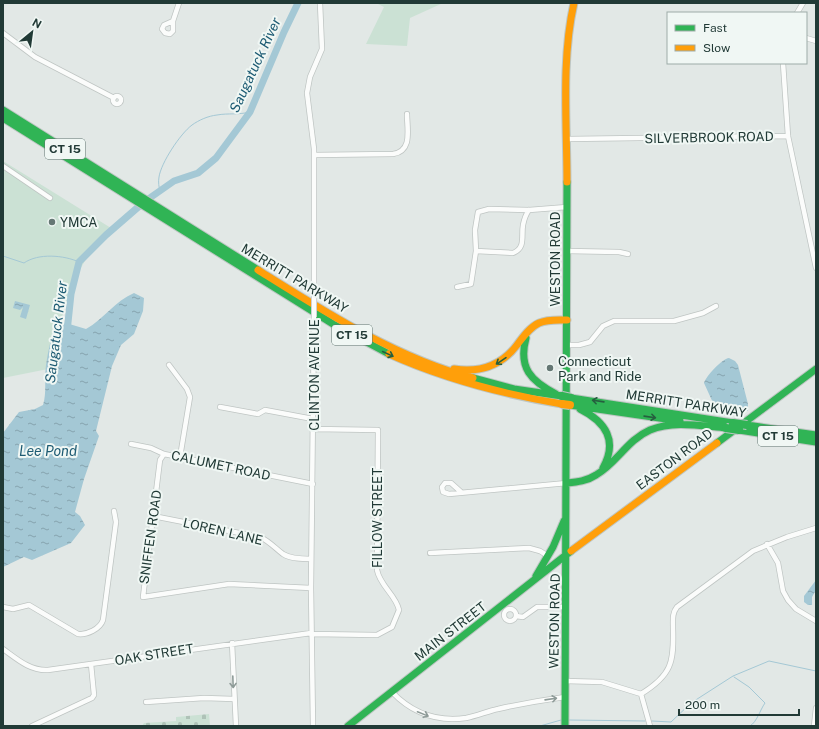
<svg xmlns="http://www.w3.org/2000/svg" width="819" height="729" viewBox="0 0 819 729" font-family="'Public Sans',sans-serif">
<defs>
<pattern id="cemetery-stones" width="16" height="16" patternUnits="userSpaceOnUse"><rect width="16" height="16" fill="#cbe1d4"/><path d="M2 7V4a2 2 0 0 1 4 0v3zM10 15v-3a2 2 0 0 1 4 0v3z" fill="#aec2b7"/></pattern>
<pattern id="water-ripples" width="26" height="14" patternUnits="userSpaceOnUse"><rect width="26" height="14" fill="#a4c8d5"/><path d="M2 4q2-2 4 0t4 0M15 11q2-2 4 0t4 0" fill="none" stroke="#85a3ae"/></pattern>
</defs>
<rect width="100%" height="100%" fill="#e2e8e6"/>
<!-- cemetery -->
<path fill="url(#cemetery-stones)" d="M209,714l1,12h-68l2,-3 32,-2v-4z"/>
<!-- park -->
<path fill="#cbe1d4" d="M376,3h67l-33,15 -3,28 -41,-2 18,-37z
M3,161l108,67c-25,23 -42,59 -49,91 -3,9 -2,18 -4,27 -1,8 -6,16 -10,23l-45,9z"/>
<!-- water -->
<path fill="url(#water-ripples)" d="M134,293l10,5 -1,13 -9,23 -13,11 -9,21 -16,65 3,5 -15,43 -9,33 5,4 5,9 -14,18 -39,17 -8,-3 -21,10v-134l16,-21 16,-3 8,-4c4,-13 1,-26 3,-40 2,-15 6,-30 10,-45l30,9c18,-10 29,-28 48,-36z
M15,301l15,4 -4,14 -6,-2 3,-10 -3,3 -7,-2z
M729,358l6,3 3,4 10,39v7h-8l-26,-6 -10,-22c2,-7 18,-24 25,-25z
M816,580v10l-4,7v8h-4l-4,-3v-6z"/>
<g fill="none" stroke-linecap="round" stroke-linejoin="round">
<!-- stream -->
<path stroke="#a4c8d5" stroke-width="1" d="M160,192c-1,-5 -2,-10 -1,-15 2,-14 21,-43 33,-52 7,-5 16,-9 25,-10 11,-2 22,0 33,-3
M3,256l21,7c14,-10 40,-8 55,-1
M734,677l15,10 16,16c-5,7 -8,19 -15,23
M568,720l77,1
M652,721l19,1 20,-19 42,-27 36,-15 47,10
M540,726l21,-6"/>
<!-- river -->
<path stroke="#a4c8d5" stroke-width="7" d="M67,332l4,-38 8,-32 27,-27 38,-33 30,-21 24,-8 18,-15 34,-46 34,-80 14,-29"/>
<defs>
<path id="street" d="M797,13l6,-10
M173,21l-9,4 -2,4 3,4 5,1 3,-3v-10l6,-18
M3,33l32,24 79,41
M806,38l10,3
M783,63l5,73 28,132
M113 100a4 4 0 1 1 8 0a4 4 0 1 1-8 0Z
M568,139l220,-3
M314,155l79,-1c20,-3 14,-25 14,-40
M3,166l47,32
M529,210c-3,4 -5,10 -6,15 -2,11 3,23 -10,28l-37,-2 -1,-21 3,-18 11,-3 40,1 38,-3
M567,251l52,1 9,2
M457,287l14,-3 5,-33
M314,297v-148l-7,-56 3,-16 12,-28 -2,-46
M566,345h13l11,-3 13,-16 11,-5h60l29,-8 13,-7
M169,365l18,24 3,8 -10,60
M220,407l38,7 7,-4 48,9
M131,444l20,4 13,6 149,30
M164,454l-4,6 -17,137 86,-13 82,4
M461,492l-10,-9h-6l-3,4 1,5 6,2 118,-11
M153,516l107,21c9,4 15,11 23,17 8,5 19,5 28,5
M767,544l11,19 5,28 5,9 8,9 20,12
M430,553l99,-5 11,3 8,5
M3,607l10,2 16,-4 49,29c9,1 22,-5 25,-14l13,-98 -2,-11
M504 615a6 6 0 1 1 12 0a6 6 0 1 1-12 0Z
M516,616l7,1 14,-10h29
M312,634l65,1 15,-8 7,-17c-3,-15 -19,-24 -22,-40l1,-140 -65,-1
M232,643l4,83
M3,649c14,10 27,22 45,21l263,-37
M565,681l37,1 39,12 9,32
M392,692c20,21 45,30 74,26 11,-2 22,-7 32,-9 22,-5 45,-9 67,-12
M641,694c31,-19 33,-32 32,-66 0,-8 -1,-15 4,-21l76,-56 34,-14 29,-9
M146,702l58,-4 30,1
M32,726l60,-28 2,-3 -3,-31
M313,726l-2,-138 3,-271
M814,726l2,-18"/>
<path id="fast" d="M3,110l255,160
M3,118l330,206 56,30
M526,338c-8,30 5,43 30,56
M473,378l41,11 48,7
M571,398l162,25
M570,405l110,16
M580,409c26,13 38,32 23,59
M747,425l69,10
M739,430l77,12
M717,443l99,-74
M567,483c10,-1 20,-2 29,-8 21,-12 31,-35 54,-45 23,-10 52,-4 76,-2
M536,576l17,-29 11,-26
M348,726l223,-175
M565,726l2,-544"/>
<path id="slow" d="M567,182c0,-58 -6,-122 7,-179
M258,270c67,42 138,88 215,108
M389,354c56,25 113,40 173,50
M454,369c26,4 47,-3 63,-24 6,-8 13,-18 22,-22 9,-4 19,-3 28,-3
M571,551l146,-108"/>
</defs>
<!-- street casing -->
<use href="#street" stroke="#bfc5c3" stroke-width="6"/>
<!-- fast casing -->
<use href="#fast" stroke="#bec6c3" stroke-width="9"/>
<!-- slow casing -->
<use href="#slow" stroke="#bec6c3" stroke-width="9"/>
<!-- street -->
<use href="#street" stroke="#fbfcfb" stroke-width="4.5"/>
<!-- fast -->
<use href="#fast" stroke="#30b455" stroke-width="7"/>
<!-- slow -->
<use href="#slow" stroke="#ff9f0a" stroke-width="7"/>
<defs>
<path id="street-bridge" d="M314,317v-20"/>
<path id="fast-bridge" d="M562,396l9,2
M733,423l14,2
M726,428l13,2"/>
<path id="slow-bridge" d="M562,404l8,1"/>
</defs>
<!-- street-bridge casing -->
<use href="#street-bridge" stroke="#bfc5c3" stroke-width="6" stroke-linecap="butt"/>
<!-- fast-bridge casing -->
<use href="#fast-bridge" stroke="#bcc4c3" stroke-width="10" stroke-linecap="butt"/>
<!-- slow-bridge casing -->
<use href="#slow-bridge" stroke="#bcc4c3" stroke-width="10" stroke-linecap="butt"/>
<!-- street-bridge -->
<use href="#street-bridge" stroke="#fbfcfb" stroke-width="4.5"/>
<!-- fast-bridge -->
<use href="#fast-bridge" stroke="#30b455" stroke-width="8"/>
<!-- slow-bridge -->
<use href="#slow-bridge" stroke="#ff9f0a" stroke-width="8"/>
</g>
<!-- one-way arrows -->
<defs><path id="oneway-shaft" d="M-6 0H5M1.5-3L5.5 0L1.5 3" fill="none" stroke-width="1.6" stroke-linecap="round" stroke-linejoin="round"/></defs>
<g stroke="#265f3f">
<use href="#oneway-shaft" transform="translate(388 354) rotate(25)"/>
<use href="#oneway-shaft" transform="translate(501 361) rotate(146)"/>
<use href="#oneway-shaft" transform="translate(598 401) rotate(-172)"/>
<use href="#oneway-shaft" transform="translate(650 417) rotate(8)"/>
</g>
<g stroke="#8e9b98">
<use href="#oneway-shaft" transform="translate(233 682) rotate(88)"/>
<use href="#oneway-shaft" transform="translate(551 699) rotate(-8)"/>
<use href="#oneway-shaft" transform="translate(423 714) rotate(22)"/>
</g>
<!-- markers -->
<g fill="#657774" stroke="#f0f7f4" stroke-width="1.5">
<circle cx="52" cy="222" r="4"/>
<circle cx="550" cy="368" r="4"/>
</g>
<g text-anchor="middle" stroke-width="4" stroke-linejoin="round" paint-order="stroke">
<!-- shield labels -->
<g fill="#f0f7f4" stroke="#5f736f" stroke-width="1">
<rect x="45" y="139" width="40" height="20" rx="3"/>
<rect x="332" y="325" width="40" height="20" rx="3"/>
<rect x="758" y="426" width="40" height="20" rx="3"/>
</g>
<g font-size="12" font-weight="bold" fill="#213a36">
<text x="65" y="153">CT 15</text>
<text x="352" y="339">CT 15</text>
<text x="778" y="440">CT 15</text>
</g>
<!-- street labels -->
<g font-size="13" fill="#213a36" stroke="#f0f7f4">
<text transform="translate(709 137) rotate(-1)" y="5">SILVERBROOK ROAD</text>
<text transform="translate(555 259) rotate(-90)" y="5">WESTON ROAD</text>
<text transform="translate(295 278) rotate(31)" y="5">MERRITT PARKWAY</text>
<text transform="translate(314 375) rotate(-90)" y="5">CLINTON AVENUE</text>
<text transform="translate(686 403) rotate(9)" y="5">MERRITT PARKWAY</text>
<text transform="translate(674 459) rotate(-37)" y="5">EASTON ROAD</text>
<text transform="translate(221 465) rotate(12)" y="5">CALUMET ROAD</text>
<text transform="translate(377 518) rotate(-90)" y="5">FILLOW STREET</text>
<text transform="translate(223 531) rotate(13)" y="5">LOREN LANE</text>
<text transform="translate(150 537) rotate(-82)" y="5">SNIFFEN ROAD</text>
<text transform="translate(554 621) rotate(-89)" y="5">WESTON ROAD</text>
<text transform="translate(450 631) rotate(-38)" y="5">MAIN STREET</text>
<text transform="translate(154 654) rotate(-9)" y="5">OAK STREET</text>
</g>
<!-- poi labels -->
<g font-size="13" fill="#213a36" stroke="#f0f7f4" text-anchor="start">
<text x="60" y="227">YMCA</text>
<text x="558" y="366">Connecticut<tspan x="558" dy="15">Park and Ride</tspan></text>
</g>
<!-- water labels -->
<g font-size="14" font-style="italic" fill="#1d5b73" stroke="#f0f7f4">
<text transform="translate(255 65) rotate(-65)" y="5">Saugatuck River</text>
<text transform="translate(56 332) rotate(-83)" y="5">Saugatuck River</text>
<text x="48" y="456">Lee Pond</text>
</g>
</g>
<!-- border -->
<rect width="819" height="729" fill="none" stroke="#213a36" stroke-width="8"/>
<!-- legend -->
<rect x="667" y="12" width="140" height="52" fill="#f0f7f4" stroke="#9daba8"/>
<rect x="675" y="25" width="20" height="6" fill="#30b455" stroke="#9daba8"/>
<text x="703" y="32" font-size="12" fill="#213a36">Fast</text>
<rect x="675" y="45" width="20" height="6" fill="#ff9f0a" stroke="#9daba8"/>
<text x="703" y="52" font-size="12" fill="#213a36">Slow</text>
<!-- north arrow -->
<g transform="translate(32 32) rotate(29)" stroke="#f0f7f4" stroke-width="3" paint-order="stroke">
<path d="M0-3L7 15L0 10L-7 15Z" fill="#213a36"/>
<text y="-6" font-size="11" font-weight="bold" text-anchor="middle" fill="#213a36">N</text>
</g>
<!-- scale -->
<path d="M679 709v6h120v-6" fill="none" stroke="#213a36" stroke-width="2"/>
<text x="685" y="709" font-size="12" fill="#213a36" stroke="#f0f7f4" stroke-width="3" paint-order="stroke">200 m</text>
</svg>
